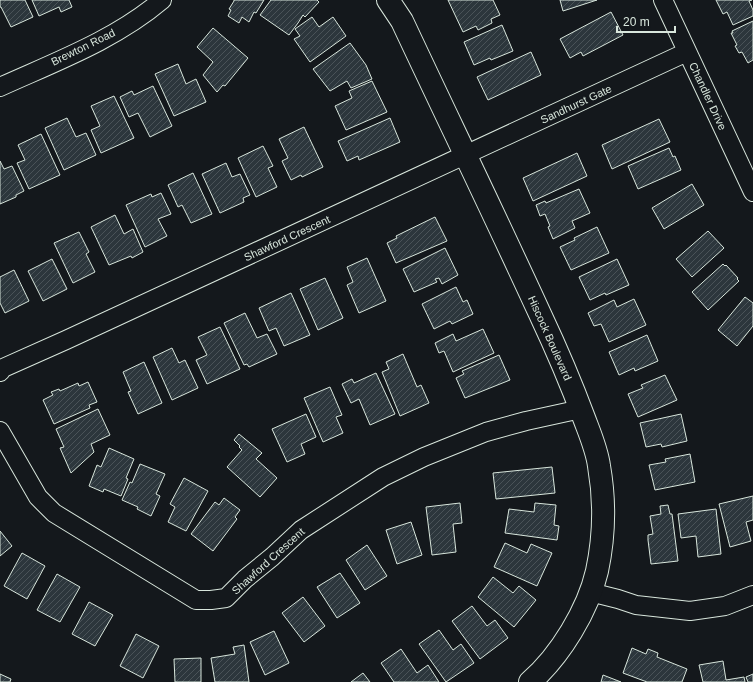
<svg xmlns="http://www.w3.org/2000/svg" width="753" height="682" viewBox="0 0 753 682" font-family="Arial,sans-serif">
<defs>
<pattern id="building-hatch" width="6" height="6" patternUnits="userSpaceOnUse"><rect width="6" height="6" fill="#2c363c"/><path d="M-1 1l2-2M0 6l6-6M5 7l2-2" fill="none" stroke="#4a5358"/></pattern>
</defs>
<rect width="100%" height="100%" fill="#14181c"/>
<!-- building -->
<path fill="url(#building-hatch)" stroke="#d8e6dc" d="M0,0h25l8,17 -22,10 -10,-20h-1z
M32,0h37l3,7 -11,5 -2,-5 -20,9z
M234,0h30l-8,13 -2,-1 -5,10 -7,-5 -3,6 -11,-7 3,-6 -2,-1 5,-8z
M271,0h46l2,2 -14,15 -2,-2 -5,8 -9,12 -29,-20z
M448,0h45l7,15 -9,4 1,4 -14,7 -2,-4 -13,6z
M560,0h37l-34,11z
M716,0h36l-3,1 4,9v6l-20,9 -6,-13 -4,2z
M611,12l12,23 -40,21 -2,-4 -11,6 -10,-19z
M312,17l7,10 14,-10 13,19 -36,26 -16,-23 6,-3 -5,-7z
M753,21v39l-5,3 -6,-11 -3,1 -4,-7 2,-1 -6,-12h2l-1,-2z
M502,25l11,26 -22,9 -1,-2 -16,7 -10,-23z
M213,28l35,30 -23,28 -2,-1 -6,7 -14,-17 10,-13 -16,-15z
M350,43l16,22 6,14 -21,9 -4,-7 -17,10 -17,-22z
M531,52l10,23 -53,25 -11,-23z
M178,64l8,20 10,-5 10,23 -32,14 -19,-42z
M372,81l15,31 -41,18 -11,-24 17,-8 -3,-7z
M153,86l19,40 -22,11 -12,-24 -9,4 -9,-20 12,-6 2,4z
M114,96l20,42 -33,15 -10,-23 9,-4 -9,-20z
M67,118l9,19 10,-4 10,22 -32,15 -19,-42z
M390,118l10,24 -41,18 -1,-4 -11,5 -9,-20z
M659,119l11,23 -58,27 -10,-24z
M304,127l19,40 -21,10 -1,-2 -10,5 -9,-19 6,-3 -9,-19z
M41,134l19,41 -31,14 -12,-26 8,-3 -7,-15z
M263,146l10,20 -5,2 9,19 -21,10 -18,-39z
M669,148l4,9 2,-1 6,14 -43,19 -10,-23z
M577,153l10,23 -54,25 -10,-23z
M0,161l4,8 8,-3 12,25 -8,4v2l-16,7z
M226,163l6,14 8,-3 10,21 -7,3 1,4 -24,11 -18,-39z
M193,173l19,41 -21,9 -9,-18 -4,2 -10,-22z
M692,184l12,21 -40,24 -12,-21z
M579,189l11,24 -18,8 3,7 -22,11 -5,-12 2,-1 -5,-12 -5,2 -4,-11 9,-4 1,2z
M161,193l10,21 -13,5 9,17 -22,11 -19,-42 25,-11 1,3z
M115,215l9,19 9,-5 10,23 -11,6 -1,-2 -22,9 -18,-38z
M435,217l12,24 -51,22 -9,-20 10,-5 -1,-2z
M597,227l12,26 -38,17 -11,-23 15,-7 -1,-2z
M708,231l16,17 -32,29 -16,-18z
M79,232l10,20 -3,2 9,18 -22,11 -19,-40z
M445,248l13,27 -16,9 -3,-6 -4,1 2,3 -23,10 -11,-23z
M367,258l19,43 -27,12 -12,-28 6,-3 -6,-15z
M52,259l15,30 -24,12 -15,-30z
M617,259l12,26 -23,10 -1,-2 -15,7 -11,-23z
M723,264l2,2 1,-1 12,13 -1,1 2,2 -31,29 -16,-18z
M14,270l15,31 -24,12 -5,-10v-26z
M325,278l18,40 -25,12 -18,-41z
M456,287l7,15 4,-2 6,14 -21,10 -2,-3 -16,8 -12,-25z
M291,293l19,42 -26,11 -8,-18 -7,3 -10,-23z
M745,297l8,6v23l-16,20 -19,-16z
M634,299l12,26 -37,17 -8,-18 -7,2 -6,-13 26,-13 3,7z
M245,313l12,25 10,-4 10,20 -28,13 -2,-3 -3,1 -20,-42z
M220,327l20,42 -33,15 -11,-24 11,-5 -9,-18z
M483,329l11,24 -41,19 -9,-21 -5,2 -4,-10 18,-9 3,7z
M647,335l11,26 -23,10 -1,-3 -15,7 -10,-23z
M172,348l7,15 6,-3 13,28 -26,12 -19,-43z
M403,354l14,33 4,-2 8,18 -29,13 -18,-44 7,-3 -3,-7z
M499,355l11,25 -45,18 -9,-20 8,-4 -2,-3z
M144,362l18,41 -24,11 -10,-22 3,-1 -8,-19z
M376,373l19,41 -25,11 -11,-26 -8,4 -9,-19 10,-5 2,4z
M665,375l12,25 -39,17 -10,-23 15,-6 -2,-3z
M88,382l9,20 -8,3 1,3 -36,16 -11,-24 10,-5 -2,-3 8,-3 1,2 18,-8 1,3z
M330,387l12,28 -6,2 7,16 -20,9 -19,-44z
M98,409l12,26 -19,9 3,8 -23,21 -11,-25 4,-1 -8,-18z
M306,414l10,23 -15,7 4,10 -18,8 -15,-33z
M681,414l6,27 -25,6 -1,-3 -15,3 -6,-24z
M239,434l23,19 -6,6 21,19 -17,19 -33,-30 15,-17 -3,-3 1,-1 -6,-6z
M109,448l25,11 -8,19 2,1 -7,17 -17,-7 -1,3 -14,-6 8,-21 4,2z
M690,454l5,28 -40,8 -6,-25 17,-3 -1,-3z
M140,464l25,10 -9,20 4,2 -9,20 -14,-7 1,-2 -16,-7 8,-18 2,1z
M552,467l3,26 -59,6 -3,-26z
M184,478l24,13 -22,40 -18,-9 7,-15 -5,-3z
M753,496v24l-7,2 5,19 -21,6 -11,-43z
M224,498l16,12 -5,7 2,2 -24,32 -22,-17 24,-32 4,3z
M460,503l2,20 -9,1 3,28 -24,3 -6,-48z
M535,503l21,2 -2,20 5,1 -2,14 -52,-7 4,-24 25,3z
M668,505l2,9h2l6,47 -27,3 -3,-24v-5l5,-1 -3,-18 11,-2 -1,-8z
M716,509l5,45 -23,3 -2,-21 -15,2 -3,-24z
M411,522l11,33 -25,9 -11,-34z
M0,531l12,15 -12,10z
M505,543l22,10 4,-9 21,9 -15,33 -43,-19z
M367,545l20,31 -22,14 -19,-30z
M22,553l23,13 -18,33 -23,-13z
M340,573l20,30 -23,15 -20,-31z
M57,574l23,13 -20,35 -23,-12z
M493,577l20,16 6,-7 17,14 -22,27 -36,-30z
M303,597l22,29 -21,16 -22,-29z
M89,602l24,13 -18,31 -23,-12z
M472,606l15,20 8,-6 13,18 -28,21 -28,-38z
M439,630l14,20 8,-6 13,19 -28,19 -27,-38z
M274,631l15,32 -24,12 -15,-33z
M136,634l23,12 -16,32 -23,-12z
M244,645l5,37h-34l-4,-24 24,-4 -2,-7z
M632,648l14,6 2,-5 10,4 -1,4 30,12 -5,13h-35l-24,-9z
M401,649l16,24 11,-8 11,17h-45l-13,-19z
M201,658v24h-26l-1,-23z
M723,661l3,19 18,-3 1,5h-42l-4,-17z
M363,673l7,9h-19z
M0,674l11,5 -1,3h-10z
M753,674v8h-5l-2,-5z
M603,675l18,7h-20z"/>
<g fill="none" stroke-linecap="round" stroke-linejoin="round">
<defs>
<path id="minor" d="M663,0l90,192
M0,87c55,-25 115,-47 162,-87
M0,372l3,-4 63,-28 621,-288
M0,431l38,66 16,16 142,87h15l15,-2 19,-19 27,-22 29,-27 82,-53 41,-20 62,-25 40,-11 55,-12
M590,592l28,7 18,6 54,6 35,-5 28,-11"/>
<path id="tertiary" d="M388,0l14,21c46,98 93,195 138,293 16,34 31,69 44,104 6,16 13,32 15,48 6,34 5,72 -2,105 -9,39 -37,85 -67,111"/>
</defs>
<!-- minor casing -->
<use href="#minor" stroke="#d8e6dc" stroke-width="20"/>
<!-- tertiary casing -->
<use href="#tertiary" stroke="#d8e6dc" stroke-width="24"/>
<!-- minor -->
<use href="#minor" stroke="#14181c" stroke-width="18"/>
<!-- tertiary -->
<use href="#tertiary" stroke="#14181c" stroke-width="22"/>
</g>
<g text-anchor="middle" stroke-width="3" stroke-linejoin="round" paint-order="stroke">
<!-- street labels -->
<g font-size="11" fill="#d8e6dc" stroke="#14181c">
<text transform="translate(83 47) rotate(-26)" y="4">Brewton Road</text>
<text transform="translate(708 96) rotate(65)" y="4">Chandler Drive</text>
<text transform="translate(576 104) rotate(-25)" y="4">Sandhurst Gate</text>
<text transform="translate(287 238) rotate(-25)" y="4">Shawford Crescent</text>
<text transform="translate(550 338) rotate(66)" y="4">Hiscock Boulevard</text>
<text transform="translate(268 561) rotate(-42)" y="4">Shawford Crescent</text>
</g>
</g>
<!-- scale -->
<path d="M617 26v6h58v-6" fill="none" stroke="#d8e6dc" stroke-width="2"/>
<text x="623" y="26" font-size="12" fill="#d8e6dc" stroke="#14181c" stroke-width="3" paint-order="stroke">20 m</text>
</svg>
